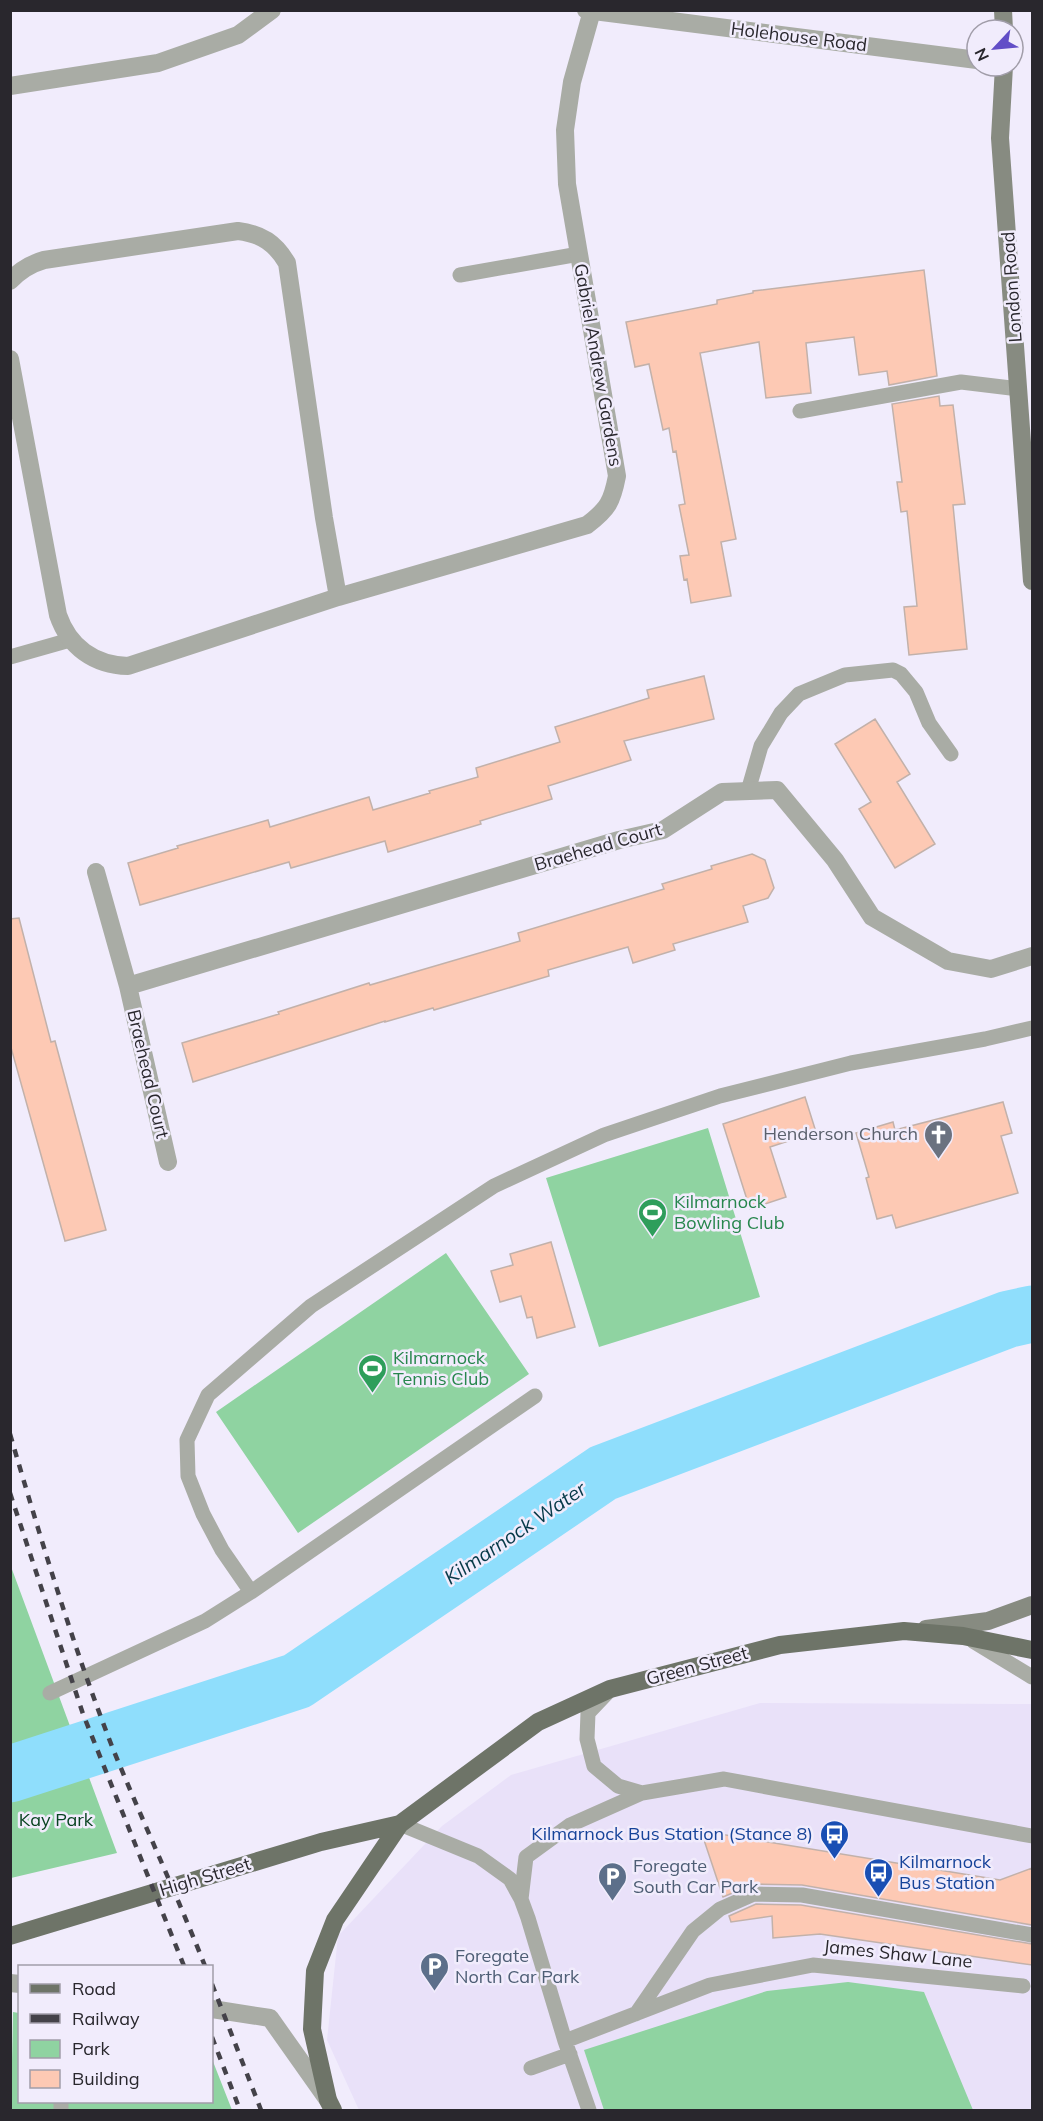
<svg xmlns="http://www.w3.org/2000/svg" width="1043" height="2121" viewBox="0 0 1043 2121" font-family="Mulish,sans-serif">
<rect width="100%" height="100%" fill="#f1ecfc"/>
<!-- built -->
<path fill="#e9e1f9" d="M760,1703l272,1v406h-673l-32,-70 11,-104 104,-110 69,-51z"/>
<!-- green -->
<path fill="#8fd3a1" d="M708,1128l52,169 -161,50 -53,-169z
M446,1253l83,121 -231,159 -82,-121z
M10,1564l107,289 -106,25h-1z
M848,1982l76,10 49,118h-369l-20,-60 183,-59z
M13,2012l6,1 1,89h192v-43l20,51h-221z"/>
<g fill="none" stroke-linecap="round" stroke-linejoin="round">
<!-- river -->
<path stroke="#8fdefc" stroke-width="57" d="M10,1774l287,-93 306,-208 406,-154 23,-5"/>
</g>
<!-- building -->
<path fill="#fdc9b4" stroke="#c2b1aa" stroke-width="1.5" d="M924,270l13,106 -48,9 -2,-14 -28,4 -5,-38 -48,6 5,50 -45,5 -7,-56 -59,11 36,186 -15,3 10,54 -40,7 -4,-24 -3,1 -4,-24 9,-1 -10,-50 6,-1 -9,-53 -3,1 -4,-24 -6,2 -14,-66 -14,3 -9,-45 91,-18v-4l36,-7v-2z
M939,396l1,10 13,-1 12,99 -12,1 14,144 -58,6 -5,-48 13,-1 -10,-95 -6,1 -4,-30h5l-10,-78z
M704,676l10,43 -90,22 7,19 -83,26 4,13 -72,22 1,3 -93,28 -3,-11 -94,27 -2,-6 -149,43 -12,-42 50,-15 -1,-2 91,-26 2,7 99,-30 4,13 57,-17 -1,-2 49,-14 -2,-9 84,-26 -5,-15 94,-29 -2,-8z
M875,719l35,55 -13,8 38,62 -40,24 -36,-59 12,-7 -36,-58z
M752,854l13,6 9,28 -6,10 -25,8 5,16 -75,22 2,6 -42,13 -5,-16 -80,23 1,6 -115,34 -1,-2 -48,14v-1l-192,61 -11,-39 97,-29 -1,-2 91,-29 1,2 150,-44 -2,-8 146,-44 -2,-5 50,-15 -1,-3z
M19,918l32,124 4,-1 51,189 -41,11 -55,-197v-125z
M805,1097l11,35 -46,15 16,50 -36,12 -27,-85z
M1003,1102l9,31 -11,3 17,57 -122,35 -4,-13 -15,4 -11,-41 3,-1 -13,-44 37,-11 2,8z
M551,1242l24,85 -38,11 -5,-21 -5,1 -6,-22 -21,6 -9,-31 22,-6 -3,-11z
M701,1831l299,49 32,-12v57l-230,-40 -48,-1 -31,13z
M756,1904l45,1 231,39v21l-212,-31 -47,4 -1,-22 -41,6 -2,-6z"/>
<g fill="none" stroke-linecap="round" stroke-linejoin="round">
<!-- service -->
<path stroke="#a9aca5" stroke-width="15" d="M460,275l119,-21
M800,411l161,-29 58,7
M10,657l60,-17
M748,791l13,-45 20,-33 18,-19 46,-19 48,-5 8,4 15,18 13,31 22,31
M251,1592l284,-196
M973,1641l59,36
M608,1692l-20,21 -1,26 7,27 24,20 24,7 82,-14 308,57
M50,1693l155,-72 46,-29 -29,-42 -19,-36 -15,-38 -1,-36 21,-45 103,-89 183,-120 110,-51 116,-39 131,-33 134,-24 47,-11
M400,1824l78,32 32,23 11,20 7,19 37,123 24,69
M521,1899l5,-42 44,-32 72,-32
M636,2014l57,-83 27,-22 34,-15 48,1 230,40
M565,2041l145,-56 103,-20 210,21
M531,2068l39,-14
M61,2102v8"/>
<!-- minor -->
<path stroke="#a9aca5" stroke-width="18" d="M586,10l391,50
M10,86l148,-23 80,-28 34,-25
M10,281c10,-11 20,-17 34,-21l194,-29c24,3 37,12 49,32l37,255 14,79
M10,359l48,256c11,32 36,50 70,51l210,-69 249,-72c21,-16 25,-23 30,-49l-50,-292 -2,-54 7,-48 20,-71
M96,872l32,114 40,176
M128,986l491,-146 44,-10 59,-38 55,-2 58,70 37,57 76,44 43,8 41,-13
M10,1983l10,1
M212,2009l58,9 58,82"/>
<!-- secondary -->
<path stroke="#878b81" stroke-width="18" d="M1003,10l1,20
M1004,66l-4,72 32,443
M926,1629l62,-8 44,-16"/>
<!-- primary -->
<path stroke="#6e7468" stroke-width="18" d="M10,1936l311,-94 79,-18
M333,2110l-5,-10 -16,-71 3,-58 20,-51 65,-96 138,-102 72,-33 170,-44 124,-14 59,5 69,14"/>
<!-- rail -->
<path stroke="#444249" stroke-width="4.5" stroke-dasharray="8 8" stroke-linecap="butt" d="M10,1434c31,106 63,212 103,315 30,73 63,144 92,217
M10,1493l73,221 101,252
M212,1984l49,126
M212,2037l28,73"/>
</g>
<!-- icons -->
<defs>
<symbol id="church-pin" viewBox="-11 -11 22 30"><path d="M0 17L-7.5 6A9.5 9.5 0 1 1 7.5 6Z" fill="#6b7280" stroke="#f1ecfc"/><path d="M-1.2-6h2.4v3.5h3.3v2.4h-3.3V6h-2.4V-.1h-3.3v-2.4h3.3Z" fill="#fff"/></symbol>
<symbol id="stadium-pin" viewBox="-11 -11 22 30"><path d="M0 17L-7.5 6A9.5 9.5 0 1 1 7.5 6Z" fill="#2e9e5b" stroke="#f1ecfc"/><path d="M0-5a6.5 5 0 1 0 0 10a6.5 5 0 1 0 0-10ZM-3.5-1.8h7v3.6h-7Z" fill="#fff"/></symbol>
<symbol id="bus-pin" viewBox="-11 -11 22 30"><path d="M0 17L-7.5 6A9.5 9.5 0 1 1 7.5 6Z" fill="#1a4fb4" stroke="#f1ecfc"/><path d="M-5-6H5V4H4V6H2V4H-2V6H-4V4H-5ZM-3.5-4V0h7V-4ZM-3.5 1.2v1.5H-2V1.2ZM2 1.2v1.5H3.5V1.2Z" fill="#fff"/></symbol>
<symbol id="parking-pin" viewBox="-11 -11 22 30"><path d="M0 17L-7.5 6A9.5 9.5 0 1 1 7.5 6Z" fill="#5c6f8a" stroke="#f1ecfc"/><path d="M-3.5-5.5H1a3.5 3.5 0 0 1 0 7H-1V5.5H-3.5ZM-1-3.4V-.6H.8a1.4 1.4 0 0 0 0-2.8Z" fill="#fff"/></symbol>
</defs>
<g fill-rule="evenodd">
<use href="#church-pin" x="922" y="1118" width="33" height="45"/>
<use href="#stadium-pin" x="636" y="1196" width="33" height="45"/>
<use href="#stadium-pin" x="356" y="1352" width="33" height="45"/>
<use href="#bus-pin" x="818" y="1818" width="33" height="45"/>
<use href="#bus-pin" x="862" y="1856" width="33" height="45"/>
<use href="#parking-pin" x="596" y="1860" width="33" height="45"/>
<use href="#parking-pin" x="418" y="1950" width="33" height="45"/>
</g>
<g text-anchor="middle" stroke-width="5" stroke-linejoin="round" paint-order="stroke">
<!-- street labels -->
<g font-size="18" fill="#29272d" stroke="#f1ecfc">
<text transform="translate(799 37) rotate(7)" y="6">Holehouse Road</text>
<text transform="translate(1012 287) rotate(-94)" y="6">London Road</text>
<text transform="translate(598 365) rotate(80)" y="6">Gabriel Andrew Gardens</text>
<text transform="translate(598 847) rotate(-16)" y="6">Braehead Court</text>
<text transform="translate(148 1074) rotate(77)" y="6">Braehead Court</text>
<text transform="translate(697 1666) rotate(-15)" y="6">Green Street</text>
<text transform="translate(205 1877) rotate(-17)" y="6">High Street</text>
<text transform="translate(898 1954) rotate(6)" y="6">James Shaw Lane</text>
</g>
<!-- worship labels -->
<g font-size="18" fill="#5b616d" stroke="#f1ecfc" text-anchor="end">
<text x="918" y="1140">Henderson Church</text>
</g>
<!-- leisure labels -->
<g font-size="18" fill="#27864d" stroke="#f1ecfc" text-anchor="start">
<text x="674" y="1208">Kilmarnock<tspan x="674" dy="21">Bowling Club</tspan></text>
<text x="393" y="1364">Kilmarnock<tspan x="393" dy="21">Tennis Club</tspan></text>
</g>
<!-- park labels -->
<g font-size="18" fill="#084421" stroke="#f1ecfc">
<text x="56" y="1826">Kay Park</text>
</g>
<!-- transit labels -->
<g font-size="18" fill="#164399" stroke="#f1ecfc" text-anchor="end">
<text x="813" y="1840">Kilmarnock Bus Station (Stance 8)</text>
<text x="899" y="1868" text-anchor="start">Kilmarnock<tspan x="899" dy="21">Bus Station</tspan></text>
</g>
<!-- service labels -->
<g font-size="18" fill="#4e5e75" stroke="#f1ecfc" text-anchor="start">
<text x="633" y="1872">Foregate<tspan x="633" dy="21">South Car Park</tspan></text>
<text x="455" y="1962">Foregate<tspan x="455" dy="21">North Car Park</tspan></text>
</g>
<!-- water labels -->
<g font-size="20" font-style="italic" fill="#063948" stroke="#f1ecfc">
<text transform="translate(515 1533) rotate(-34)" y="7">Kilmarnock Water</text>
</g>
</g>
<!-- border -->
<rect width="1043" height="2121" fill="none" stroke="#29272d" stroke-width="24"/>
<!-- legend -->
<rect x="18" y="1965" width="195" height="138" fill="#f1ecfc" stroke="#a19da9" stroke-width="1.5"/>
<rect x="30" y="1984" width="30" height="9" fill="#6e7468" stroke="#a19da9" stroke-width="1.5"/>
<text x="72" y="1995" font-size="18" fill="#29272d">Road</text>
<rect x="30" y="2014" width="30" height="9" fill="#444249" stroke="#a19da9" stroke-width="1.5"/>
<text x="72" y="2025" font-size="18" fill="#29272d">Railway</text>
<rect x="30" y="2040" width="30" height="18" fill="#8fd3a1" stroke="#a19da9" stroke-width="1.5"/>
<text x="72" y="2055" font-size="18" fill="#29272d">Park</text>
<rect x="30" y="2070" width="30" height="18" fill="#fdc9b4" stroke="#a19da9" stroke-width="1.5"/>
<text x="72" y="2085" font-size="18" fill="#29272d">Building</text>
<!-- north arrow -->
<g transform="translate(995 48) rotate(244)"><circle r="28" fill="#f1ecfc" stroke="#a19da9" stroke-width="1.5"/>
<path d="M0-4.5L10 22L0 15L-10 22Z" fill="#624ec7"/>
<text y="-9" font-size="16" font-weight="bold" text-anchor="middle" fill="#29272d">N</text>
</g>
</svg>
